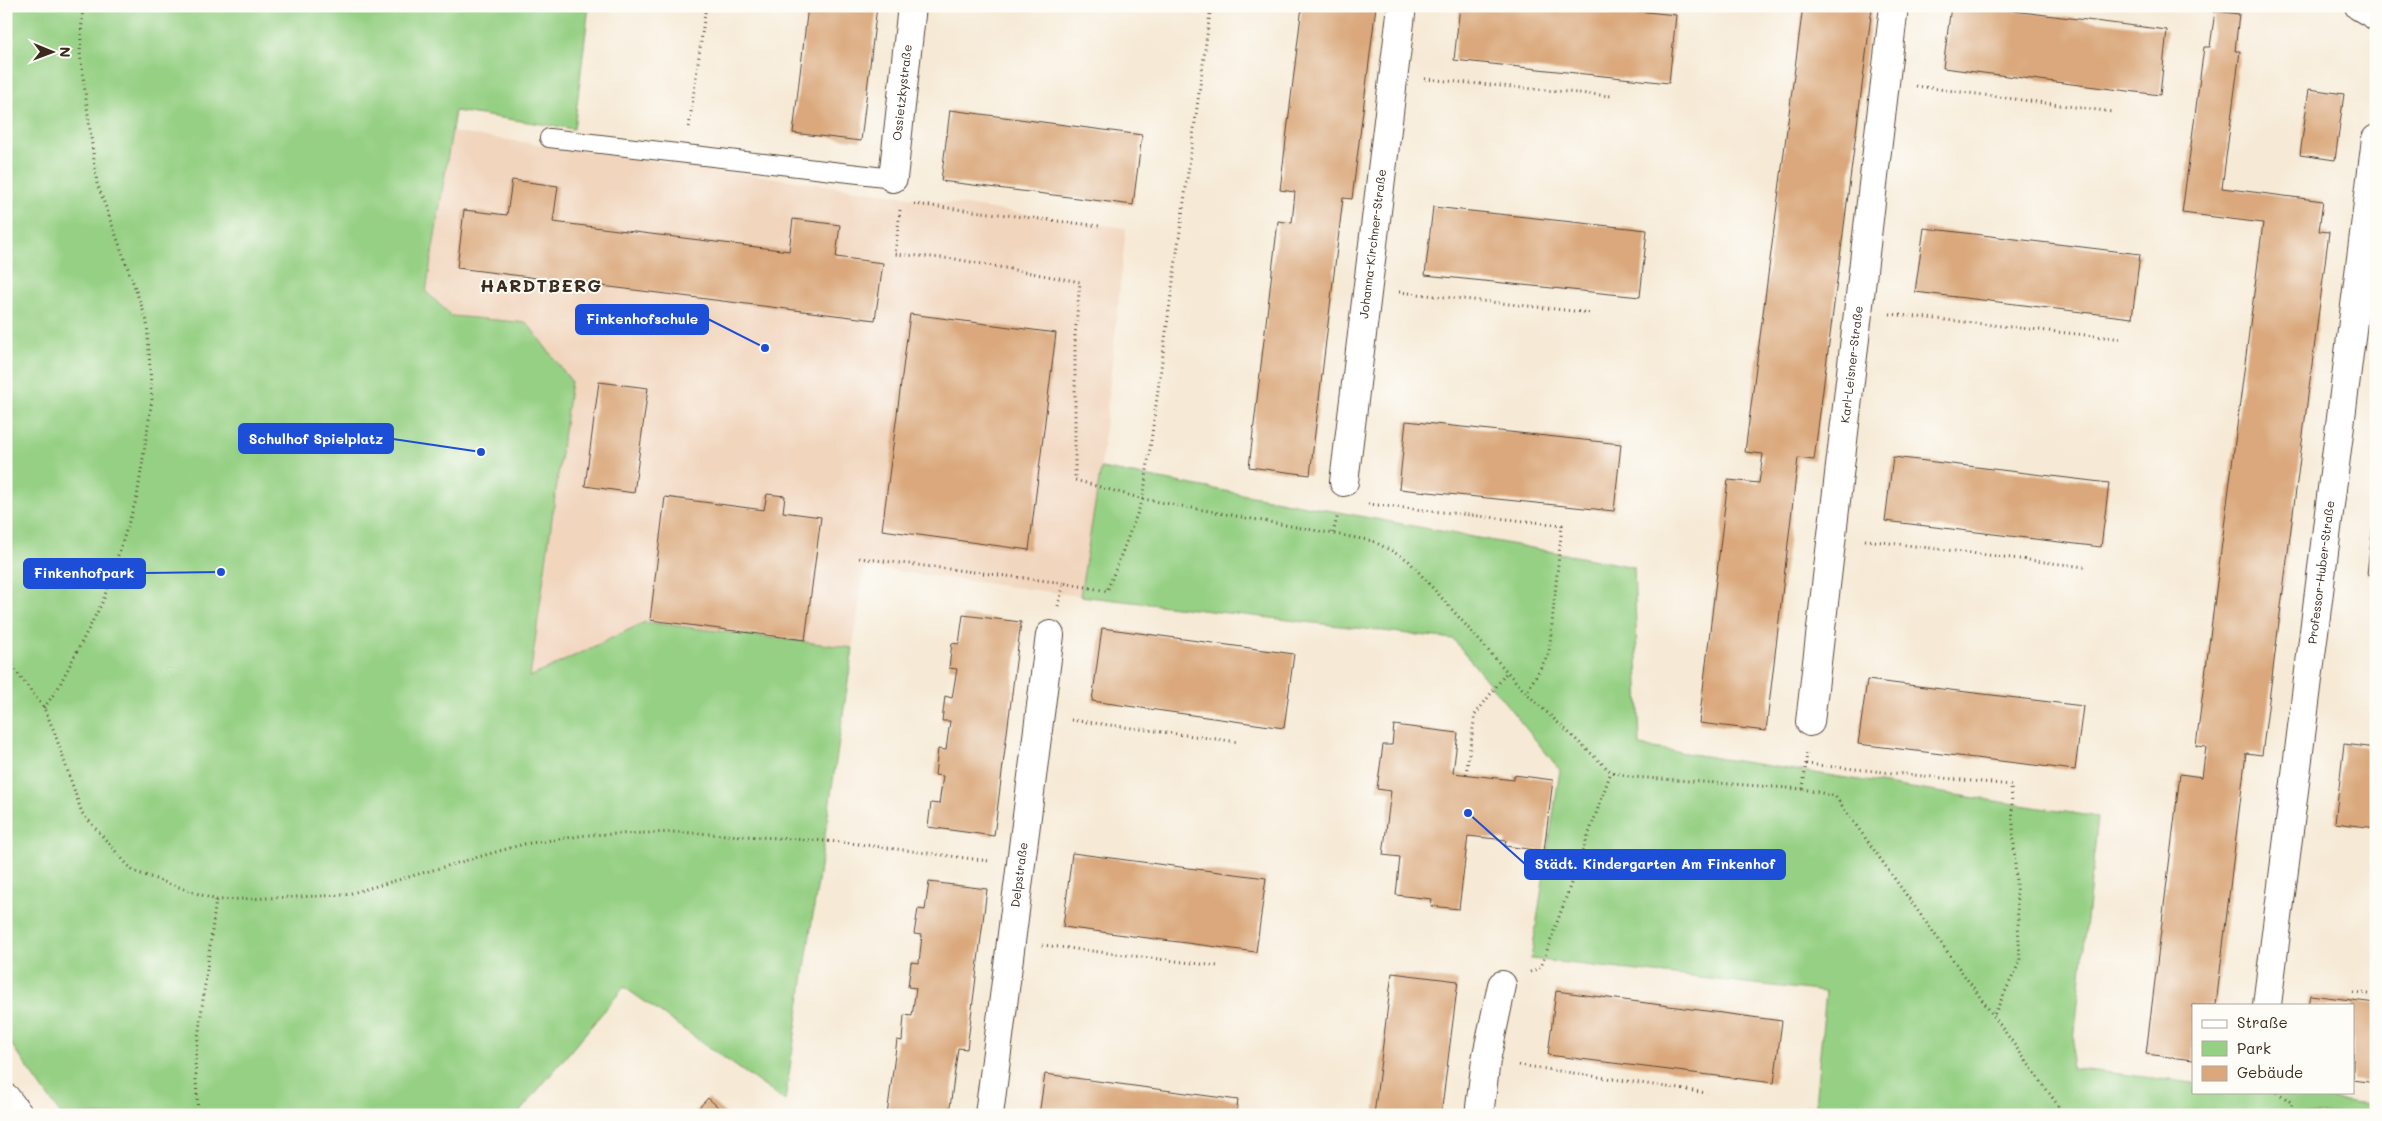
<svg xmlns="http://www.w3.org/2000/svg" width="2382" height="1121" viewBox="0 0 2382 1121" font-family="Mali,sans-serif">
<rect width="100%" height="100%" fill="#fdfcf7"/>
<filter id="ink" filterUnits="userSpaceOnUse"><feTurbulence type="fractalNoise" baseFrequency=".02" numOctaves="2"/><feDisplacementMap in="SourceGraphic" scale="10" xChannelSelector="R" yChannelSelector="G"/><feConvolveMatrix kernelMatrix="1 2 1 2 8 2 1 2 1" color-interpolation-filters="sRGB"/></filter>
<filter id="wash" filterUnits="userSpaceOnUse"><feTurbulence type="fractalNoise" baseFrequency=".0096" numOctaves="4" result="noise"/><feDisplacementMap in="SourceGraphic" scale="20" xChannelSelector="R" yChannelSelector="G"/><feGaussianBlur stdDeviation="1.12" result="paint"/><feColorMatrix in="noise" values="0 0 0 0 0 0 0 0 0 0 0 0 0 0 0 0 0 1.4 0 .05"/><feComposite in="paint" operator="in"/></filter>
<g filter="url(#wash)">
<rect width="100%" height="100%" fill="#f6ead6"/>
<!-- built -->
<path fill="#f1d5bd" d="M451,132l675,96 -25,240 -21,128 -215,-29 -12,81 -208,-26 -115,55 -140,-154z"/>
<!-- green -->
<path fill="#96d084" stroke="#687d51" d="M6,6h583l-15,123 -119,-18 -29,181 26,24 75,7 44,58 -41,296 115,-55 208,26 -68,453 -161,-114 -107,128h-456l-55,-78z
M1101,468l533,99 6,179 458,71 -27,251 122,15v9h78l105,13v10h-562l12,-123 -295,-33 29,-189 -107,-131 -373,-43z"/>
<g id="blocks">
<!-- building -->
<path fill="#daa87b" d="M808,6h69l-16,135 -68,-8z
M1302,6h74l-24,193 -9,-1 -33,277 -61,-8 29,-246 14,2 3,-31 -15,-2z
M1460,6h129l87,9 -7,68 -215,-23z
M1803,6l69,2 -58,452 -16,-2 -32,273 -67,-8 29,-243 31,3 4,-29 -18,-2z
M1951,6h22l194,24 -7,65 -217,-27z
M2215,11l24,3 -4,37h5l-18,137 101,13 -4,30 10,1 -67,523 -16,-2 -30,252h-23v55l-47,-6 34,-280 22,3 4,-30 -10,-1 67,-523 -81,-10 22,-166h6z
M2309,89l35,5 -9,66 -35,-5z
M950,110l192,25 -9,70 -192,-24z
M512,180l46,6 -5,36 236,29 4,-32 47,6 -4,32 47,6 -8,57 -418,-52 7,-58 43,5z
M1433,207l214,23 -7,67 -215,-22z
M1924,228l216,26 -8,64 -217,-26z
M910,314l146,19 -27,217 -147,-20z
M599,382l49,6 -14,105 -49,-7z
M1406,421l215,23 -7,67 -215,-22z
M1893,457l216,26 -8,64 -216,-26z
M767,494l18,2 -2,16 38,5 -16,123 -155,-20 15,-123 99,13z
M2375,505h1v70l-9,-1z
M963,615l58,7 -27,214 -66,-9 3,-24 8,1 4,-28 -8,-1 3,-26 8,1 4,-29h-8l3,-25 7,2 5,-29 -8,-1 3,-25 7,1z
M1102,628l192,26 -10,74 -192,-27z
M1867,680l216,26 -8,64 -217,-26z
M1394,725l64,8 -5,40 61,7v-5l39,5 -9,71 -39,-5 1,-6 -38,-4 -9,73 -28,-3 1,-7 -36,-4 4,-38 -17,-2 8,-64 -14,-2 6,-44h9z
M2344,744l32,4v80l-41,-5z
M1072,853l194,25 -10,74 -193,-25z
M929,882l58,7 -20,160 -9,-1 -9,67h-62l10,-75 5,1 2,-26 8,1 4,-28 -8,-1 3,-25 8,1 3,-28 -8,-1 4,-25 7,1z
M1392,973l66,8 -17,134h-67z
M1556,991l226,30 -8,62 -226,-28z
M2310,995l66,8v80l-23,-3v-75h-45z
M1045,1074l193,26 -2,15h-197z
M708,1098l19,17h-35z"/>
</g>
</g>
<g filter="url(#ink)">
<use href="#blocks" fill-opacity="0" stroke="#57473a" stroke-width="1"/>
<g fill="none" stroke-linecap="round" stroke-linejoin="round">
<defs>
<path id="service" d="M549,138l344,40"/>
<g id="minor">
<path d="M2359,6l17,10"/>
<path id="s1" d="M893,178l19,-172"/>
<path id="s2" d="M1344,482l58,-476"/>
<path id="s3" d="M1810,722l84,-716"/>
<path id="s4" d="M2267,1005l109,-866"/>
<path id="s5" d="M989,1115l61,-480"/>
<path d="M1479,1115l7,-55 16,-75"/>
</g>
<path id="tertiary" d="M6,1098l13,17"/>
</defs>
<!-- service casing -->
<use href="#service" stroke="#57473a" stroke-width="20"/>
<!-- minor casing -->
<use href="#minor" stroke="#57473a" stroke-width="30"/>
<!-- tertiary casing -->
<use href="#tertiary" stroke="#57473a" stroke-width="30"/>
<!-- path -->
<path stroke="#57473a" stroke-width="3" stroke-dasharray="1 4" stroke-linecap="butt" d="M1124,6l9,1
M1425,79l186,17
M1916,86l197,26
M689,127l17,-121
M914,204l186,22
M900,210l-5,44 60,5 125,23 -5,54v144l68,19 230,42 35,19 118,133 85,79 22,5 170,12 32,7 230,319
M1399,292l193,21
M1890,314l233,25
M1368,504l194,21 -13,128 -23,40
M1333,533l5,-19
M1865,540l220,27
M859,558l205,25
M1058,606l6,-23 43,8 36,-92 68,-493
M6,658l38,50 10,23 28,82 51,58 83,29 129,-5 179,-51 63,-9 91,-3 164,10 147,19
M44,708l14,-20 45,-87 34,-104 15,-97 -5,-79 -50,-138 -17,-130 3,-47
M1071,720l168,22
M1806,764l205,21 9,176 -27,56
M1466,774l9,-59 32,-43
M1803,789l4,-37
M1042,945l175,21
M1530,972l11,-5 70,-195
M2353,992l23,3
M1519,1065l188,28
M2277,1092l15,11 -2,12
M198,1115l-3,-54 21,-161"/>
<!-- service -->
<use href="#service" stroke="#fff" stroke-width="18"/>
<!-- minor -->
<use href="#minor" stroke="#fff" stroke-width="28"/>
<!-- tertiary -->
<use href="#tertiary" stroke="#fff" stroke-width="28"/>
</g>
</g>
<g text-anchor="middle" stroke-width="4" stroke-linejoin="round" paint-order="stroke">
<!-- street labels -->
<g font-size="12" fill="#3b2a1e" stroke="#fdfcf7">
<text dy="4" stroke="none"><textPath href="#s1" startOffset="86">Ossietzkystraße</textPath></text>
<text dy="4" stroke="none"><textPath href="#s2" startOffset="240">Johanna-Kirchner-Straße</textPath></text>
<text dy="4" stroke="none"><textPath href="#s3" startOffset="360">Karl-Leisner-Straße</textPath></text>
<text dy="4" stroke="none"><textPath href="#s4" startOffset="436">Professor-Huber-Straße</textPath></text>
<text dy="4" stroke="none"><textPath href="#s5" startOffset="242">Delpstraße</textPath></text>
</g>
<!-- district labels -->
<g font-size="18" font-weight="bold" letter-spacing="1" fill="#3b2a1e" stroke="#fdfcf7">
<text x="541" y="292">HARDTBERG</text>
</g>
</g>
<!-- callouts -->
<path fill="none" stroke="#1d4ed8" stroke-width="2" d="M765 348L708 319M481 452L393 439M221 572L145 573M1468 813L1525 864"/>
<g fill="#1d4ed8" stroke="#fdfcf7" stroke-width="2">
<circle cx="765" cy="348" r="5"/>
<circle cx="481" cy="452" r="5"/>
<circle cx="221" cy="572" r="5"/>
<circle cx="1468" cy="813" r="5"/>
</g>
<g fill="#1d4ed8" stroke="#1d4ed8" stroke-width="2">
<rect x="576" y="305" width="132" height="29" rx="5"/>
<rect x="239" y="424" width="154" height="29" rx="5"/>
<rect x="24" y="559" width="121" height="29" rx="5"/>
<rect x="1525" y="850" width="260" height="29" rx="5"/>
</g>
<g font-size="14" text-anchor="middle" font-weight="bold" fill="#fff">
<text x="642" y="324">Finkenhofschule</text>
<text x="316" y="444">Schulhof Spielplatz</text>
<text x="84" y="578">Finkenhofpark</text>
<text x="1655" y="869">Städt. Kindergarten Am Finkenhof</text>
</g>
<!-- margin -->
<rect width="2382" height="1121" fill="none" stroke="#fdfcf7" stroke-width="25"/>
<!-- legend -->
<rect x="2192" y="1004" width="162" height="90" fill="#fdfcf7" stroke="#afa8a0"/>
<rect x="2202" y="1020" width="25" height="8" fill="#ffffff" stroke="#afa8a0"/>
<text x="2237" y="1028" font-size="15" fill="#3b2a1e">Straße</text>
<rect x="2202" y="1041" width="25" height="15" fill="#96d084" stroke="#afa8a0"/>
<text x="2237" y="1054" font-size="15" fill="#3b2a1e">Park</text>
<rect x="2202" y="1066" width="25" height="15" fill="#daa87b" stroke="#afa8a0"/>
<text x="2237" y="1078" font-size="15" fill="#3b2a1e">Gebäude</text>
<!-- north arrow -->
<g transform="translate(52 52) rotate(91)" stroke="#fdfcf7" stroke-width="4" paint-order="stroke">
<path d="M0-4L9 19L0 12L-9 19Z" fill="#3b2a1e"/>
<text y="-8" font-size="14" font-weight="bold" text-anchor="middle" fill="#3b2a1e">N</text>
</g>
</svg>
